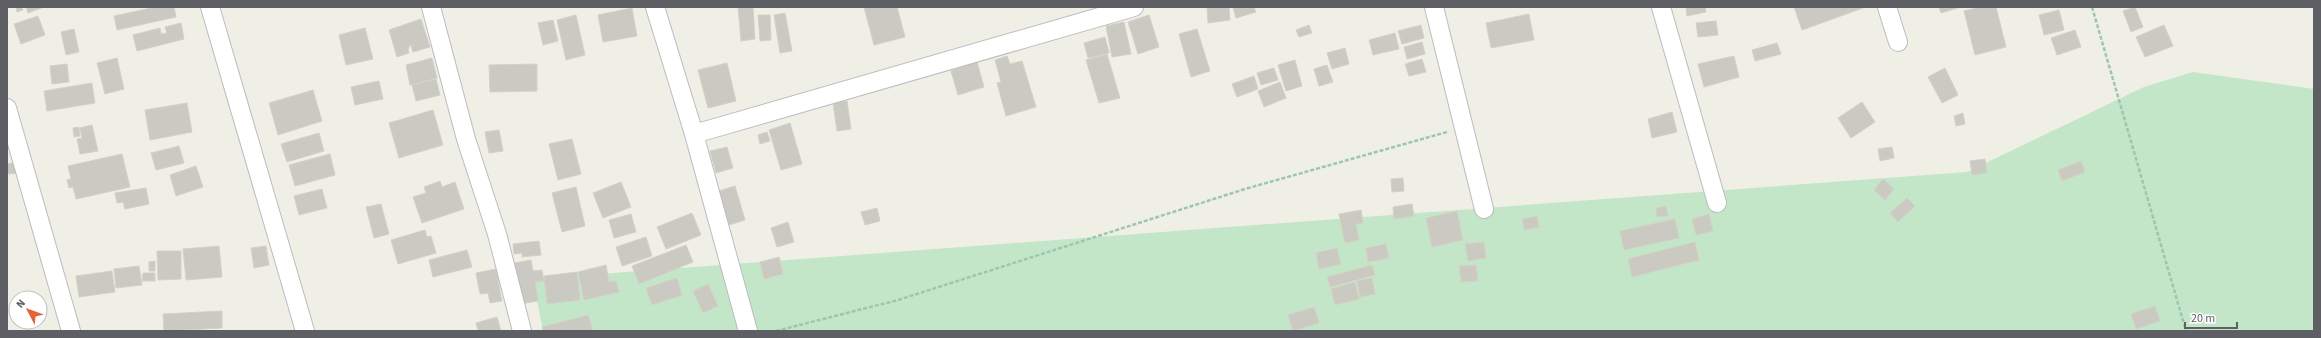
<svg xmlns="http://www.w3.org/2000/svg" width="2321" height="338" viewBox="0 0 2321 338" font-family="'Source Sans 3',sans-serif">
<rect width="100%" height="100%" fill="#efefe5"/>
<!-- green -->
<path fill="#c3e6c9" d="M2193,72l121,17v242h-1771l-10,-52 1434,-107 177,-85z"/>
<!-- building -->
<path fill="#cac9c2" stroke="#d4d2c4" d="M16,7h5l2,3 -6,2z
M26,7h18l-16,6z
M156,7h18l2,10 -59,13 -3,-14z
M738,7h15l2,32 -14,2z
M864,7h33l8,30 -31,8z
M1207,7h22l1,13 -22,3z
M1233,7h21l2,5 -20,6z
M1686,7h19l1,5 -19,4z
M1794,7h69v1l-61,22z
M1939,7h22l-20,6z
M1981,7h15l10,40 -31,8 -11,-44z
M2135,7l8,20 -12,5 -8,-21z
M632,8l5,28 -34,6 -5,-27z
M2059,10l5,20 -20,5 -5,-20z
M785,13l7,38 -12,2 -6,-38z
M1529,14l5,26 -43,8 -5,-25z
M576,15l9,40 -19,5 -9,-40z
M758,15h12l1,25 -11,1z
M1149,15l10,32 -21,7 -10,-32z
M38,16l7,19 -24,9 -7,-20z
M421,19l9,28 -17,5 -2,-6h2l-3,-1 -2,4 1,4 -12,4 -8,-27z
M553,20l5,21 -15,4 -5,-22z
M1716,21l2,14 -20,2 -2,-14z
M1124,22l7,32 -19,3 -6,-31z
M181,23l3,16 -47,12 -4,-16 27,-7 1,6 6,-1 -2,-6z
M1309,25l3,8 -13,4 -3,-7z
M1421,25l3,13 -22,6 -4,-13z
M2164,25l9,21 -28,11 -9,-20z
M365,28l8,31 -27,6 -7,-30z
M74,29l5,23 -13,3 -5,-23z
M1197,29l13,42 -19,6 -12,-43z
M2075,30l6,17 -24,8 -6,-17z
M1395,33l4,16 -26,6 -4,-15z
M1105,37l4,16 -21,5 -4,-15z
M1422,42l3,12 -18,5 -3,-12z
M1777,43l4,11 -26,7 -3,-11z
M1345,48l4,16 -17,5 -5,-16z
M1107,54l13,44 -21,5 -13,-43z
M1007,56l3,8 12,-3 14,46 -30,9 -9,-33 4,-1 -6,-22z
M1734,56l5,21 -35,10 -6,-23z
M117,58l7,31 -19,5 -8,-31z
M432,58l5,20 -27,7 -4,-20z
M1422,59l4,13 -17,4 -4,-12z
M1295,60l7,26 -16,5 -8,-26z
M977,62l7,25 -26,8 -7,-24z
M727,63l9,38 -28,7 -10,-38z
M67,64l2,18 -17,2 -2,-18z
M537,64v27l-47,1 -1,-27z
M1327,65l6,17 -14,4 -5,-17z
M1274,68l4,12 -17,5 -4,-12z
M1945,68l13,27 -16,8 -14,-26z
M1254,76l4,13 -21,8 -5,-13z
M436,79l4,16 -24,6 -4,-16z
M379,81l4,18 -28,6 -4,-18z
M1280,82l6,16 -22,9 -6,-16z
M92,83l3,20 -48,8 -3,-20z
M313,90l9,31 -44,14 -9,-32z
M847,101l4,28 -14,2 -4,-28z
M1862,102l13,20 -24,16 -13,-20z
M187,103l5,29 -42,8 -5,-30z
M433,110l10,35 -44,13 -10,-35z
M1672,112l5,20 -25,6 -4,-19z
M1963,113l2,11 -9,2 -2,-10z
M790,123l12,41 -21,6 -12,-40z
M92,125l6,26 -18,3 -3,-15 5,-1 -2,-10z
M79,127l1,9 -6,1 -1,-9z
M499,130l4,21 -14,2 -4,-21z
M767,132l3,9 -10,3 -2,-9z
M319,133l5,18 -37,11 -6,-18z
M572,139l9,35 -23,6 -9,-36z
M179,146l5,17 -28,7 -5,-17z
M727,147l6,21 -17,5 -6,-22z
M1892,147l2,11 -14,3 -2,-12z
M122,154l8,33 -54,12 -3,-12 -4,1 -2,-8 4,-1 -3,-13z
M330,154l5,21 -40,11 -6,-21z
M1985,159l2,14 -15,2 -2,-14z
M21,161l3,12 -17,1v-10z
M2081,161l4,11 -23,9 -4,-11z
M196,166l7,21 -27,9 -6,-21z
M1403,178l1,13 -12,1 -1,-13z
M1883,179l11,10 -9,11 -11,-10z
M440,181l2,6 13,-5 9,27 -42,14 -9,-26 13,-4 -2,-6z
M621,182l10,25 -28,11 -10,-25z
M735,186l10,34 -16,5 -10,-34z
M576,187l9,39 -23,6 -10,-39z
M146,188l3,16 -24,5 -2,-7 -6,1 -2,-10z
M322,189l5,19 -28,7 -5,-19z
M1907,198l8,8 -17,16 -8,-9z
M381,204l8,30 -15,4 -8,-31z
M1412,204l2,12 -20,3 -1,-12z
M1666,206l2,10 -11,1 -1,-9z
M877,208l3,13 -15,4 -4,-13z
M1361,210l2,13 -7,1 3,16 -14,3 -6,-29z
M1457,211l6,29 -31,7 -6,-29z
M692,213l9,22 -35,14 -9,-22z
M631,214l5,18 -22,6 -5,-18z
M1709,214l4,17 -17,4 -4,-16z
M1537,216l2,11 -15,3 -2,-11z
M1675,219l4,19 -55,12 -4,-19z
M788,222l6,20 -17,5 -6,-19z
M425,230l2,7 4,-1 5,17 -38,11 -7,-24z
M646,237l6,19 -30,10 -6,-19z
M539,241l2,14 -19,2v-4l-8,1 -1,-10z
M1484,242l2,16 -18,3 -3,-17z
M1695,242l4,18 -67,17 -4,-18z
M1386,244l3,14 -21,4 -2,-14z
M686,245l7,17 -54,22 -7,-18z
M219,246l3,31 -36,3 -3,-31z
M266,246l3,19 -15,3 -3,-20z
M1337,248l4,16 -22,5 -3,-16z
M467,250l5,17 -39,10 -4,-17z
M157,251h24v28l-23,1z
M779,257l4,17 -19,5 -4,-17z
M531,260l2,11 9,-1 2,11 -9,1 3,19 -18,3 -6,-41z
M155,261v10h-6v-9z
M606,265l3,17 7,-1 3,11 -35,8 -6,-28z
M1372,265l3,10 -45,12 -3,-10z
M1476,265l2,16 -17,1 -2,-16z
M139,266l3,19 -26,3 -2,-19z
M496,269l6,32 -12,2 -2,-10 -8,1 -4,-21z
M112,271l3,21 -36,5 -3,-21z
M577,272l3,28 -33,4 -3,-28z
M143,273h12v8h-13z
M677,278l5,17 -30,10 -6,-17z
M1372,278l3,16 -15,3 -3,-16z
M1355,282l4,17 -24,6 -4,-16z
M708,284l10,22 -15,7 -10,-22z
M2155,306l5,15 -24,8 -5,-15z
M1314,307l5,16 -26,8 -5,-16z
M222,311v17l-58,3 -1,-17z
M588,315l5,16h-50l-1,-4z
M497,317l4,14h-23l-2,-8z"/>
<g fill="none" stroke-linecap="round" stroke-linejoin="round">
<defs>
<path id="minor" d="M210,7l95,324
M431,7l35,132 31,95 25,97
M655,7l39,127 54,197
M1434,7l50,202
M1661,7l56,196
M1887,7l11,35
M7,108l64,223
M694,134l440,-127"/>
</defs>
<!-- minor casing -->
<use href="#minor" stroke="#babcc1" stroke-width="20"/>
<!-- path -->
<path stroke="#9cc6b0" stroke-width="2.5" stroke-dasharray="4 2" stroke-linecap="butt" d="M2092,7l94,324
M776,331l122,-31 347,-111 202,-57"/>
<!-- minor -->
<use href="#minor" stroke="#fff" stroke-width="18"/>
</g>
<!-- border -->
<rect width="2321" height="338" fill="none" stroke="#5d5f65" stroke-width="16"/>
<!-- north arrow -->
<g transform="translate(28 310) rotate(311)"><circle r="19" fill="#ffffff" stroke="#bebfc1"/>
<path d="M0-3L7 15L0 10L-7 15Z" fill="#e56335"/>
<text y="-6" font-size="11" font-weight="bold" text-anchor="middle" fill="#5d5f65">N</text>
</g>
<!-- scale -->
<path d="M2185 322v6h52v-6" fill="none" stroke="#5d5f65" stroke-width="2"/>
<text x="2191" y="322" font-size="12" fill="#5d5f65" stroke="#ffffff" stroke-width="3" paint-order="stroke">20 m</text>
</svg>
